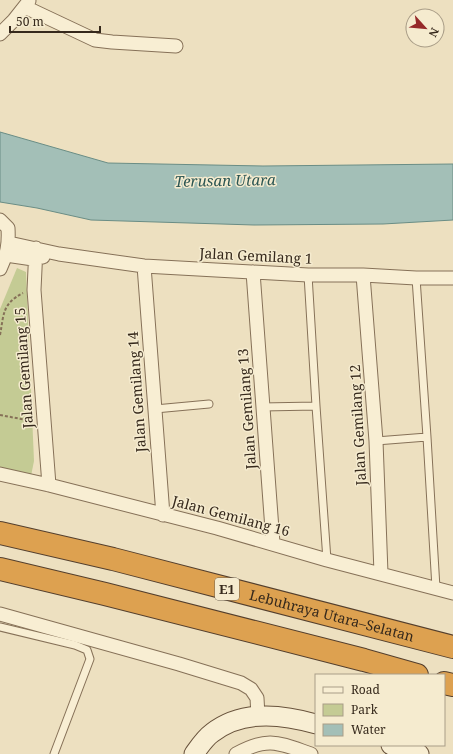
<svg xmlns="http://www.w3.org/2000/svg" width="453" height="754" viewBox="0 0 453 754" font-family="'Noto Serif',serif">
<rect width="100%" height="100%" fill="#ede0c0"/>
<!-- green -->
<path fill="#c4cb94" d="M17,268l9,4 8,189 -3,15 -31,-4v-163z"/>
<!-- water -->
<path fill="#a3bfb7" stroke="#6a8d85" d="M0,132l108,31 155,3 190,-2v56l-70,4 -129,1 -163,-5 -54,-12 -37,-6z"/>
<g fill="none" stroke-linecap="round" stroke-linejoin="round">
<defs>
<path id="lane" d="M308,275l8,131 11,154
M416,278l11,159 9,151
M262,407l54,-1
M155,409l54,-5
M376,441l51,-4
M0,627l75,18 12,5 3,9 -36,95"/>
<path id="street" d="M25,7l70,33 17,2 64,4
M0,34l14,-14 15,-19
M0,220l8,8c1,17 -1,26 -8,41
M9,243l50,11 85,12 164,9h55l53,3h37
M36,248l-2,42 15,195
M6,255l27,4 10,-2
M144,266l19,249
M253,272l20,271
M363,275l13,166 5,132
M0,474l49,11 168,43 110,32 126,33
M0,614l179,50 62,19 10,6 6,9 1,18
M236,754c32,-18 43,-11 75,0"/>
<path id="secondary" d="M391,745l28,9
M194,754c5,-7 11,-16 18,-21 29,-23 70,-19 104,-9"/>
<g id="highway">
<path id="s1" d="M0,533l113,26 340,88"/>
<path d="M0,569l105,25 259,66 53,15"/>
<path d="M444,683l9,2"/>
</g>
</defs>
<!-- lane casing -->
<use href="#lane" stroke="#867158" stroke-width="9"/>
<!-- street casing -->
<use href="#street" stroke="#867158" stroke-width="15"/>
<!-- secondary casing -->
<use href="#secondary" stroke="#68523b" stroke-width="21"/>
<!-- highway casing -->
<use href="#highway" stroke="#543f2d" stroke-width="24"/>
<!-- path -->
<path stroke="#867158" stroke-width="2" stroke-dasharray="3 2" stroke-linecap="butt" d="M0,335c4,-21 2,-31 23,-42
M0,415l32,6"/>
<!-- lane -->
<use href="#lane" stroke="#f8eed3" stroke-width="7"/>
<!-- street -->
<use href="#street" stroke="#f8eed3" stroke-width="13"/>
<!-- secondary -->
<use href="#secondary" stroke="#f8eed3" stroke-width="19"/>
<!-- highway -->
<use href="#highway" stroke="#dda150" stroke-width="22"/>
</g>
<g text-anchor="middle" stroke-width="3" stroke-linejoin="round" paint-order="stroke">
<!-- shield labels -->
<rect fill="#f5ebcf" stroke="#6f6352" stroke-width="1" x="215" y="578" width="24" height="22" rx="3"/>
<g font-size="13" font-weight="bold" fill="#36291c">
<text x="227" y="594">E1</text>
</g>
<!-- street labels -->
<g font-size="14" fill="#36291c" stroke="#f5ebcf">
<text transform="translate(256 256) rotate(3)" y="5">Jalan Gemilang 1</text>
<text transform="translate(24 368) rotate(-94)" y="5">Jalan Gemilang 15</text>
<text transform="translate(137 392) rotate(-94)" y="5">Jalan Gemilang 14</text>
<text transform="translate(247 409) rotate(-94)" y="5">Jalan Gemilang 13</text>
<text transform="translate(358 425) rotate(-93)" y="5">Jalan Gemilang 12</text>
<text transform="translate(231 516) rotate(15)" y="5">Jalan Gemilang 16</text>
<text dy="5" stroke="none"><textPath href="#s1" startOffset="342">Lebuhraya Utara–Selatan</textPath></text>
</g>
<!-- water labels -->
<g font-size="15" font-style="italic" fill="#2c5653" stroke="#f5ebcf">
<text transform="translate(225 181) rotate(-1)" y="5">Terusan Utara</text>
</g>
</g>
<!-- legend -->
<rect x="315" y="674" width="130" height="72" fill="#f5ebcf" stroke="#a99d87"/>
<rect x="323" y="687" width="20" height="6" fill="#f8eed3" stroke="#a99d87"/>
<text x="351" y="694" font-size="12" fill="#36291c">Road</text>
<rect x="323" y="704" width="20" height="12" fill="#c4cb94" stroke="#a99d87"/>
<text x="351" y="714" font-size="12" fill="#36291c">Park</text>
<rect x="323" y="724" width="20" height="12" fill="#a3bfb7" stroke="#a99d87"/>
<text x="351" y="734" font-size="12" fill="#36291c">Water</text>
<!-- north arrow -->
<g transform="translate(425 28) rotate(117)"><circle r="19" fill="#f5ebcf" stroke="#a99d87"/>
<path d="M0-3L7 15L0 10L-7 15Z" fill="#952929"/>
<text y="-6" font-size="11" font-weight="bold" text-anchor="middle" fill="#36291c">N</text>
</g>
<!-- scale -->
<path d="M10 26v6h90v-6" fill="none" stroke="#36291c" stroke-width="2"/>
<text x="16" y="26" font-size="12" fill="#36291c" stroke="#f5ebcf" stroke-width="3" paint-order="stroke">50 m</text>
</svg>
